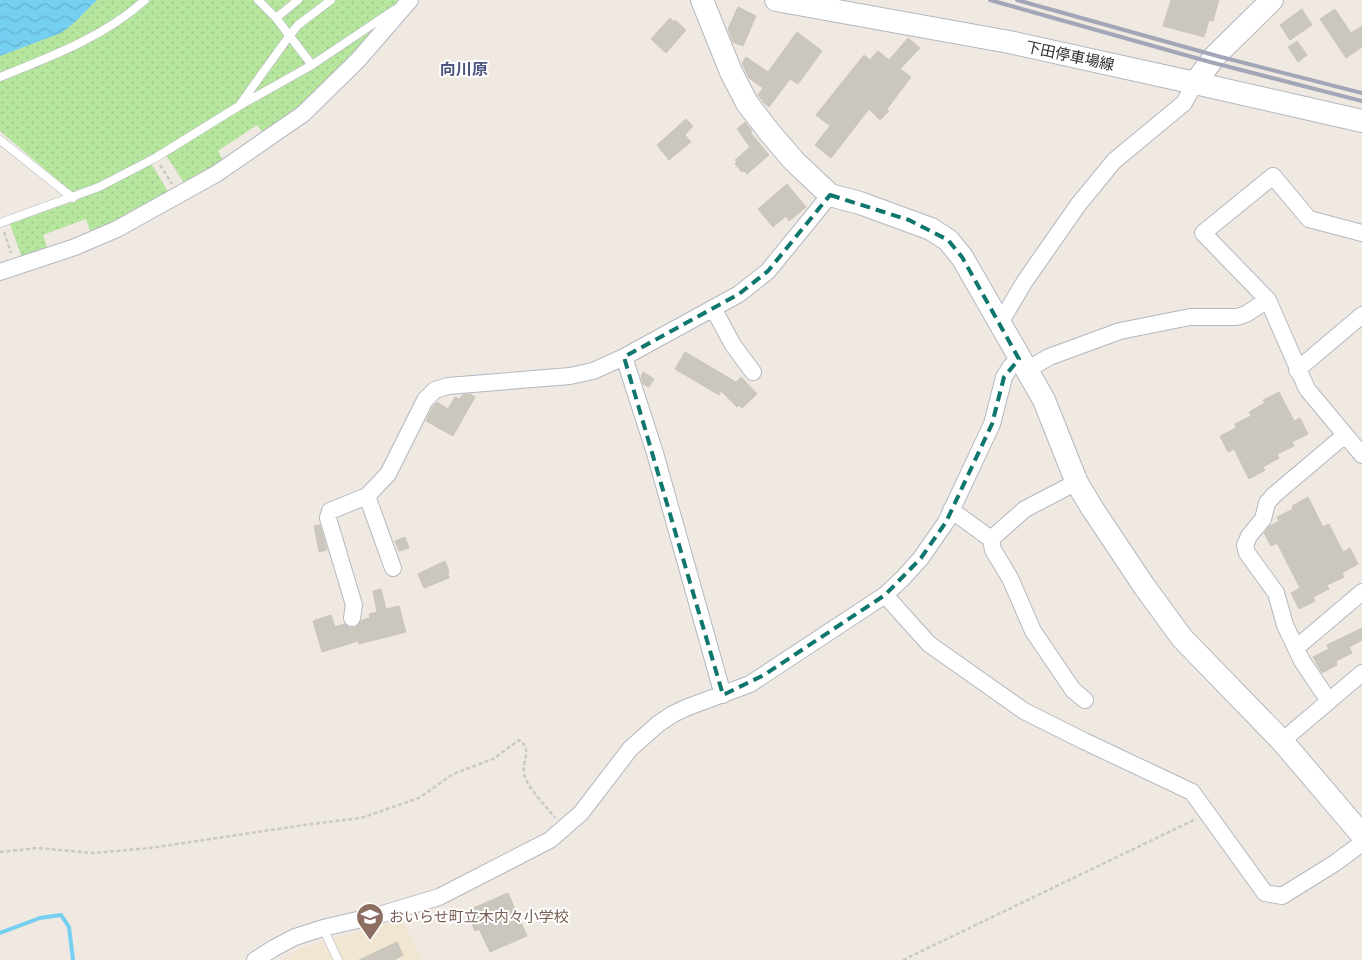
<svg xmlns="http://www.w3.org/2000/svg" width="1362" height="960" viewBox="0 0 1362 960" font-family="'PT Sans Narrow','Noto Sans JP',sans-serif">
<defs>
<pattern id="grass-dots" width="8" height="8" patternUnits="userSpaceOnUse" patternTransform="scale(1.25)"><rect width="8" height="8" fill="#b6e59e"/><path d="M2 2h.1M6 6h.1" fill="none" stroke="#9dc588" stroke-width="1.8" stroke-linecap="round"/></pattern>
<pattern id="water-waves" width="16" height="10" patternUnits="userSpaceOnUse" patternTransform="scale(1.25)"><rect width="16" height="10" fill="#75cff0"/><path d="M0 5q4-4 8 0t8 0" fill="none" stroke="#66b2ce"/></pattern>
</defs>
<rect width="100%" height="100%" fill="#efe9e1"/>
<!-- education -->
<path fill="#f0e6d1" d="M402,919l20,41h-139l16,-11z"/>
<!-- grass -->
<path fill="url(#grass-dots)" d="M97,0h304l-18,23 -72,75 -47,36 -7,-9 -39,26 6,11 -38,24 -20,-31 -15,8 19,32 -79,39 -5,-15 -43,16 5,15 -26,8 -12,-34 62,-22 -5,-14 -67,-57v-75l61,-24 13,-9z"/>
<!-- water -->
<path fill="url(#water-waves)" d="M0,0h97l-23,23 -13,10 -61,23z"/>
<g fill="none" stroke-linecap="round" stroke-linejoin="round">
<!-- stream -->
<path stroke="#75cff0" stroke-width="4" d="M0,933l40,-15 21,-3 8,12 4,33"/>
</g>
<!-- building -->
<path fill="#cbc7bf" stroke="#cbc5ba" d="M1171,0h48l-6,21 -4,-1 -5,17 -41,-11z
M738,7l18,9 -13,30 -10,-4 -5,-13z
M1302,9l10,16 -22,15 -10,-15z
M1335,9l16,24 11,-7v21l-16,11 -26,-39z
M670,18l4,4 1,-2 11,10 -20,23 -15,-14z
M797,32l25,19 -24,33 -8,-5 -21,28 -5,-4 -6,-8 5,-7 -14,-10 -7,-15 4,-6 22,15z
M908,38l12,10 -20,21 11,8 -24,32 2,2 -9,9 -11,-11 -38,49 -16,-13 15,-19 -14,-11 48,-60 6,5 8,-9 11,9z
M1297,41l10,14 -9,7 -10,-15z
M686,119l7,7 -8,9 6,7 -22,18 -12,-15z
M745,122l7,9 -2,1 19,23 -22,19 -3,-3 -2,1 -7,-8 2,-2 -2,-2 15,-13 -13,-18z
M787,184l19,23 -17,14 -3,-5 -13,11 -15,-18z
M685,352l51,30 5,-5 16,17 -15,14 -3,-3 -2,2 -16,-16 -2,4 -44,-26z
M643,372l11,7 -5,8 -6,-3 -2,-8z
M1279,392l15,29 6,-3 8,16 -16,8 2,4 -17,8 2,4 -16,9 2,3 -16,9 -15,-30 -6,3 -8,-16 16,-8 -1,-4 16,-8 -2,-4 16,-9 -2,-3z
M470,394l5,3 -22,39 -27,-15 7,-15 4,-4 11,7 7,-12 5,2 2,-4z
M1308,497l15,30 6,-3 14,28 7,-4 8,16 -16,9 2,4 -17,8 2,4 -16,8 2,4 -16,8 -8,-16 9,-5 -23,-45 -6,3 -7,-13 6,-7 9,-5 -2,-4 16,-8 -1,-3z
M320,525l7,25 -8,2 -5,-26z
M405,537l4,11 -10,3 -4,-10z
M445,561l4,11 -1,1 1,5 -25,10 -6,-14z
M381,589l5,20 13,-3 7,26 -47,12 -1,-3 -36,11 -9,-31 18,-6 4,12 10,-3 5,4 6,-1 6,-7 8,-2 -1,-4 8,-2 -4,-21z
M1362,628v12l-13,7 3,6 -16,8 1,4 -15,8 -9,-16 16,-8 -2,-4z
M508,893l19,43 -37,16 -11,-23 -4,2 -9,-20z
M397,942l6,13 -9,5h-35z"/>
<g fill="none" stroke-linecap="round" stroke-linejoin="round">
<defs>
<path id="lane" d="M258,0l18,18 36,47
M276,18l22,-18
M0,77c50,-20 104,-40 145,-77
M241,103l49,-68 8,-10 33,-25
M0,140l73,58
M0,223l99,-36 56,-29 84,-52 73,-41 82,-55
M323,928l15,32"/>
<path id="street" d="M1362,233l-53,-14 -36,-43 -70,57 65,67 39,89 55,66
M0,272l75,-25 42,-18 99,-55 87,-60 55,-54 52,-60
M713,308l20,37 20,27
M1000,323l25,-42 53,-76 36,-44 70,-58 11,-20
M624,357l31,96 68,242
M1027,370l22,-13 71,-26 70,-14h47l9,-3 22,-14
M1297,370l65,-55
M951,510l40,29 2,11 17,28 23,53 40,59 12,10
M991,539l34,-30 52,-27
M393,568l-26,-72 21,-22 37,-74 10,-10 13,-4 122,-10 23,-5 31,-14 115,-63 29,-23 62,-76
M885,595l44,49 95,67 60,30 108,51 73,101 17,3 53,-33 27,-20
M352,618l2,-13 -26,-87 2,-7 37,-15
M1296,648l66,-56
M1329,701l-27,-40 -17,-36 -9,-32 -29,-40 -2,-8 4,-9 14,-17 4,-16 7,-8 71,-60
M1282,741l80,-68
M255,960l19,-12 21,-11 28,-9 56,-13 60,-18 111,-57 31,-27 49,-64 28,-25 15,-10 15,-7 62,-23 135,-89 18,-17 18,-20 25,-36 46,-98 12,-47 7,-11 8,-7"/>
<path id="secondary" d="M702,0l29,72 16,31 23,30 24,28 36,34 30,8 71,26 17,11 14,17 82,143 33,83 15,25 52,78 38,52 100,103 80,94
M776,0l233,42 186,41 167,38
M1195,83l20,-27 57,-56"/>
</defs>
<!-- lane casing -->
<use href="#lane" stroke="#b4b7c1" stroke-width="9"/>
<!-- street casing -->
<use href="#street" stroke="#b4b7c1" stroke-width="18"/>
<!-- secondary casing -->
<use href="#secondary" stroke="#b4b7c1" stroke-width="24"/>
<!-- path -->
<path stroke="#c9c9c9" stroke-width="2.5" stroke-dasharray="4 2.5" stroke-linecap="butt" d="M160,165l12,19
M4,232l7,21
M0,852l37,-4 57,5 56,-5 161,-24 50,-6 58,-20 34,-24 40,-15 26,-19c14,9 3,20 5,32 1,14 23,35 31,46
M903,960l293,-141"/>
<!-- lane -->
<use href="#lane" stroke="#fff" stroke-width="8"/>
<!-- street -->
<use href="#street" stroke="#fff" stroke-width="16"/>
<!-- secondary -->
<use href="#secondary" stroke="#fff" stroke-width="22"/>
<!-- rail -->
<path stroke="#a3a6b8" stroke-width="4" d="M990,0l220,62 152,39
M1017,0l204,57 141,36"/>
</g>
<!-- marked area -->
<path fill="none" stroke="#0f766e" stroke-width="4" stroke-dasharray="10 6" stroke-linejoin="round" d="M830,195l79,25 39,20 14,17 57,102 -15,18 -12,47 -46,98 -25,36 -36,37 -121,80 -41,20 -99,-338 115,-63 29,-23z"/>
<!-- icons -->
<defs>
<symbol id="school-pin" viewBox="-11 -11 22 30"><path d="M0 17L-7.5 6A9.5 9.5 0 1 1 7.5 6Z" fill="#8d6e63" stroke="#fff"/><path d="M0-5L7-2L0 1L-7-2ZM-4 1L0 2.5L4 1V4Q0 6-4 4Z" fill="#fff"/></symbol>
</defs>
<g fill-rule="evenodd">
<use href="#school-pin" x="354" y="901" width="32" height="43"/>
</g>
<g text-anchor="middle" stroke-width="4" stroke-linejoin="round" paint-order="stroke">
<!-- street labels -->
<g font-size="15" fill="#2e2e2e" stroke="#fff">
<text transform="translate(1070 56) rotate(12)" y="5">下田停車場線</text>
</g>
<!-- education labels -->
<g font-size="15" fill="#785e54" stroke="#fff" text-anchor="start">
<text x="389" y="922">おいらせ町立木内々小学校</text>
</g>
<!-- neighbourhood labels -->
<g font-size="16" font-weight="bold" fill="#4d5680" stroke="#fff">
<text x="464" y="75">向川原</text>
</g>
</g>
</svg>
